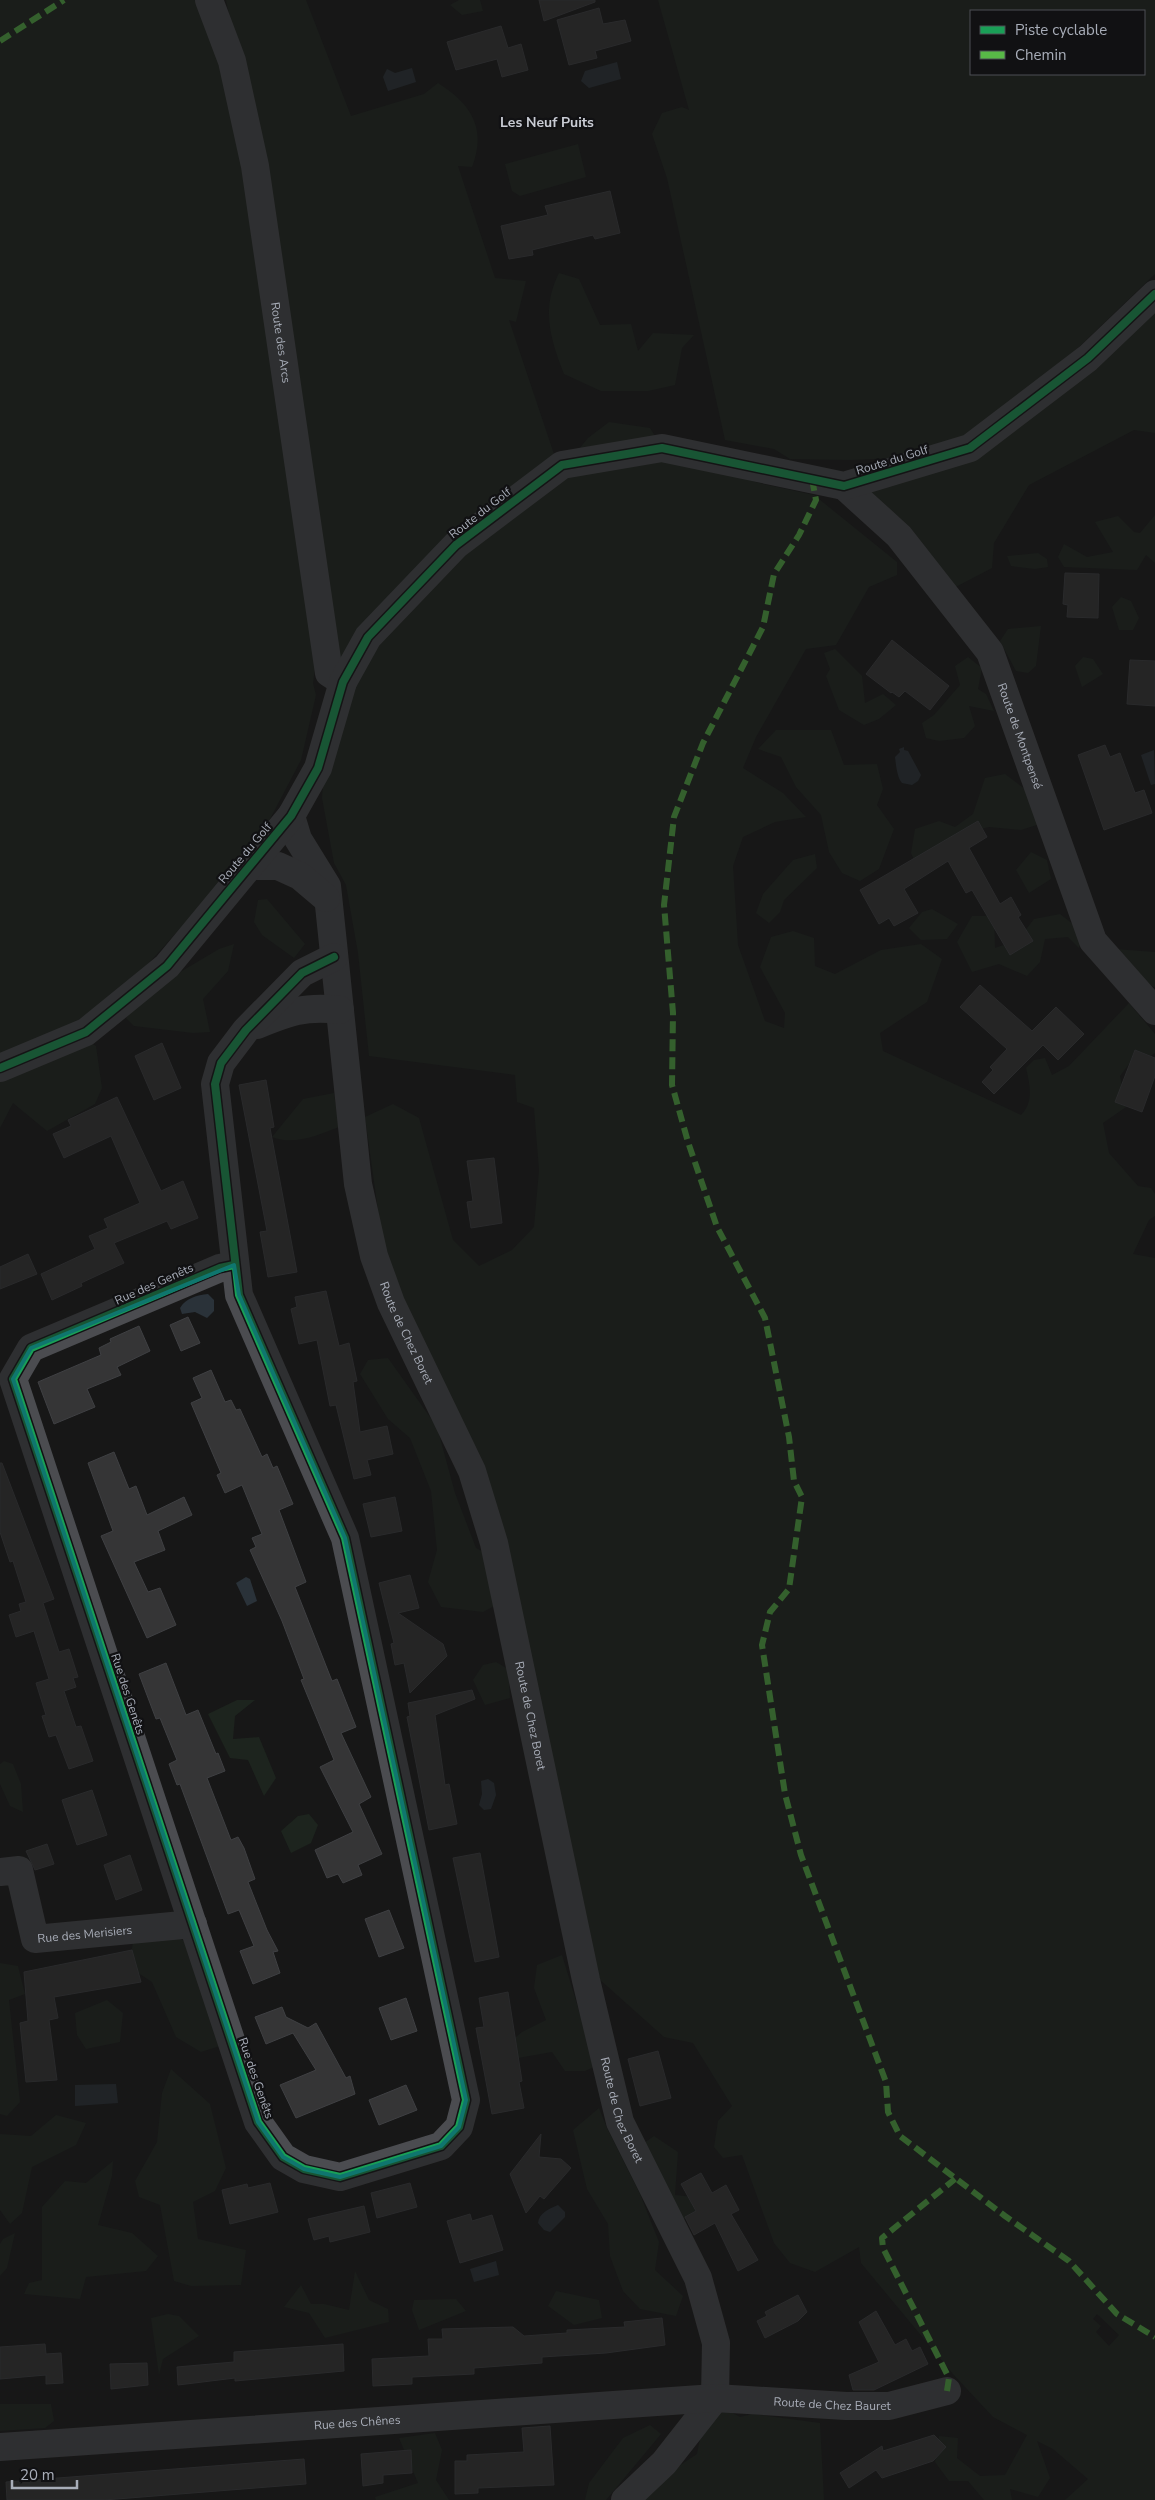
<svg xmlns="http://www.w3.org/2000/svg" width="1155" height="2500" viewBox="0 0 1155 2500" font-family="'Nunito Sans',sans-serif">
<rect width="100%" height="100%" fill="#171717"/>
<!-- green -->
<path fill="#1d241e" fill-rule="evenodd" d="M0,0h201l56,148 -31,-148h80l45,116 73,-22 14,-11c33,21 49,45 34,84l-14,-1 37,112 31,3 -10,41 -7,-2 51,152 28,-34 21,-16 41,6 17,27 92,28 55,12 83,67v13l-28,12 -33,58 -30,4 -50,88 -13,31 40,25 23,24 -31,5 -32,15 -10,29 5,79 27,76 19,7 1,-15 -25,-46 11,-30 22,-6 21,7 1,28 20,8 46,-24 40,-6 21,15 -15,43 -47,31 3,18 138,64c13,-13 9,-30 5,-47l8,-8 11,-2 7,17 17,-9 60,-63 26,31v19l-4,3 -16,-6 -6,14 -9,12 6,31 -23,16 6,30 29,33 13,2 4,6v22l-6,4 -16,34 22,4v1242h-90l23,-21 -35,-30 -16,-8 13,37 -12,19 -28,-8 2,11h-28l-16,-19h-19l-14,-19 4,-26 19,2 -1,20 23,18 25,-1 22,-40 -34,-18 -40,-43 -92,-111 -2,-16 -44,25 -25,-9 -16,-20 -32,-88 -19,3 -9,-11 4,-26 14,-15 -39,-63 -29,-6 -66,-59 -100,-374 -15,8 -42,-5 -13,-25 9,-32 -6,-59 -21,-53 -22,-19 -28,-45 8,-14 20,-2 49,69 18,66 21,55 30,16 -90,-225 -33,-93 -18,-129 28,-13 26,14 34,122 26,26 33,-16 22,-23 5,-57 -5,-62 -17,-6 -2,-27 -146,-19 -11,-103 -12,-68 -12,-22 -12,-65 12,-146 -18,9 -3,22 3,12 -15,65 -31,59 -67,84 -65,72 -61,49 -77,33zM1097,2314l22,21 -10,11 -13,-14 5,-6 -8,-7z
M459,0h21l3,11 -21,4 -12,-10z
M658,0h497v274l-101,97 -94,70 -60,17 -51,2 -59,-1 -16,-10 -49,-9 -58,-262 -15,-44 10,-21 20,-6 7,3zM971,11h173v63h-173z
M578,144l8,33 -66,19 -8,-5 -7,-27z
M559,273l20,6 21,46 31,-1 7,27 15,-18 41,2 -12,13 -7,37 -27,6h-47l-37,-17c-14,-36 -23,-65 -5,-101z
M1155,294v139l-21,-3 -105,55 -35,58 -2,25 -48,25 -100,-107 126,-38z
M1155,515v48l-9,-8 -9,15 -73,-3 -6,-10 6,-13 23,13 26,-5 -18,-30 23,-6 16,16 6,1z
M1038,553l9,6 1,8 -13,2 -24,-3 -4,-10z
M1121,597l10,4 8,17 -6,12h-14l-7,-23z
M1041,626l-5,40 -8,7 -12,-2 -16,-30 8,-12z
M835,649l27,27 3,27 18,-9 13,11 -17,14 -15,6 -25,-15 -13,-34 4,-7 -6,-16z
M968,657l14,11 -4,21 8,5 8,17 -25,-5 6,20 -11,12 -25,3 -13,-3 -4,-15 12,-8 26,-30 -5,-19z
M1083,657l10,2 10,15 -21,13 -7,-21z
M776,730h55l13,35 33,-1 6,25 -6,16 17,24 -15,40 -19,12 -18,-8 -13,-21 -8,-37 -25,-28 -15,-30 -23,-8z
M1005,774l28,21 10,28 -22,7 -32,-3 -20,5 -54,30 -4,-9 4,-24 24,-8 16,6 18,-13 12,-36z
M1031,852l16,8 4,19 -22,14 -13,-23z
M815,854l2,14 -33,32 -4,12 -11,11 -13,-10 7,-19 30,-34z
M267,899l38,45 -11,14 -32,-23 -8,-13 4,-22z
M932,909l26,15 -11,15 -26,1 -12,-12 13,-16z
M1060,914l23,18 -4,16 -11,-11 -23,2 -5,23 -13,14 -28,-12 -27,8 -15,-30 15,-26h22l1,32 23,-8 16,-21z
M234,944l-6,27 -25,28 7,33 -17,1 -59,-7 -8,-8 24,-28 69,-41z
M1115,949l40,3v35l-17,-2z
M85,1039l11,7 6,42 -7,16 -48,27 -34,-28 -13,25v-53z
M334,1093l5,34c-21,8 -45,19 -67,10l31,-38z
M496,1662l12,7 2,29 -25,7 -12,-25 10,-15z
M237,1700h18l-20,16 -2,23 26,-2 17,41 -12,18 -16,-36 -18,-2 -22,-44z
M4,1761l9,3 8,20 2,28 -13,-6 -10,-22v-20z
M309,1814l9,11 -7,18 -20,10 -10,-22 17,-15z
M165,1933l20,8 35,105 -19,6 -25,-15 -24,-55 -23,-15 4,-25z
M562,1955l34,111 -11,5h-20l-13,-19 -45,8 3,-18 12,-10 24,-12 -12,-32 3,-23z
M0,1963l18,3 7,28 -16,6 11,102 -13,14 -7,-2z
M107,2000l16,13 -3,29 -34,7 -9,-14 -2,-22z
M171,2069l39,35 16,64 -11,23 -22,11 5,37 48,11 -5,35 -50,1 -17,-5 -14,-76 -21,-8 -4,-16 22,-39 5,-49z
M599,2108l8,20 33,66 19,48 -4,28 28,26 -7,20 -36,-7 -17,-18 -13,-35 -2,-32 -21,-35 -14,-59z
M56,2115l30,8 -10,22 -44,22 -10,46 -12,11 -10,-14v-76l31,2z
M654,2136l24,16 -3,43 29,3 -8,18 -17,4 -35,-77z
M113,2161l-1,15 -14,49 34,8 26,23 -12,15 -60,6 -6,22 -56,-5 5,-11 13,-3v-73l23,-26 21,2z
M15,2233l-8,35 -7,8v-32l3,-5z
M355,2271l14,29 19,9 1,13 -64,16 -16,-25 -25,-6 17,-22 10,19h13l25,6z
M556,2291l43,9 3,18 -28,7 -26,-19z
M456,2299l10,12 -47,19 -7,-20 2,-10z
M168,2314l11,2 20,20 -36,23 -4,16 -8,-57z
M0,2404h51l3,17 -9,7 -45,3z
M723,2408l17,9 12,-3 68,9 4,77h-196l69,-46 7,-36z
M650,2425l11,9 -55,66h-21l4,-17 34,-45z
M435,2433l7,17 -6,30 13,20h-73l-1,-3 43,-14 -19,-45z"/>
<!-- water -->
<path fill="#2a3239" d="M617,62l4,17 -32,9 -8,-7 4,-10z
M412,68l4,14 -28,9 -5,-14 4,-8 8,4z
M904,747v3l4,1 13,24 -3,6 -6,4 -10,-2c-5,-6 -6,-18 -7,-26l5,-5 -1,-3z
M1154,750l1,34 -4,1 -10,-30z
M208,1294l6,6v11l-7,7 -12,-6 -13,2 -2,-6c6,-10 17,-13 28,-14z
M246,1577l4,2 7,22 -10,5 -11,-23z
M488,1779l6,4 2,12 -5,14 -7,1 -5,-5 3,-11 -1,-13z
M116,2084l2,19 -43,3v-21z
M558,2205l7,7v5l-15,15 -6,-2 -6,-7c1,-10 11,-14 20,-18z
M496,2261l3,14 -25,7 -4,-13z"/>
<!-- building -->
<path fill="#353536" stroke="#3f4043" d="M539,0h56v2l-51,19z
M599,8l4,16 22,-4 6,21 -36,10 2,7 -28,7 -12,-45z
M501,26l7,22 13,-4 7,26 -26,7 -5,-18 -41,11 -9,-28z
M610,191l10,42 -25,6 -2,-4 -61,15 1,5 -24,4 -8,-33 47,-11 -3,-9z
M1065,573l34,1 -1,44 -31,-1 1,-12 -5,-1z
M892,640l57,46 -19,24 -25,-19 -6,6 -7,-5 -1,1 -25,-19z
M1130,660l25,1v45l-28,-2z
M1105,745l5,12 10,-4 15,40 9,-3 8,23 -48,17 -26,-75z
M978,821l9,16 -18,11 31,56 11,-7 10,18 -3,2 15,24 -23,14 -38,-65 -6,3 -18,-32 -44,28 14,24 -24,13 -5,-8 -10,6 -19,-34z
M980,985l52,46 24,-24 28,27 -26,26 -15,-15 -49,49 -12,-12 11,-12 -3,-3 17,-18 -47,-42z
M162,1043l19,45 -27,12 -19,-44z
M1135,1050l20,8v18l-13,36 -27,-10z
M266,1080l8,47 -4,1 27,144 -29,5 -8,-45 7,-1 -28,-146z
M117,1097l44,94 22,-10 15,37 -27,11 -4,-8 -53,22 10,20 -43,20 1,3 -30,14 -11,-26 54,-25 -6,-13 19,-8 -4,-9 36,-16 -29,-67 -47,22 -11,-24 18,-8 -3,-6z
M494,1158l8,65 -31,5 -4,-26 6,-1 -6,-40z
M28,1254l9,20 -37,15v-22z
M326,1291l13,55 10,-3 8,38 -4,1 7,50 27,-6 6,28 -26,6 4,15 -17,4 -18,-74 -6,1 -13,-66 -18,4 -8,-35 6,-2 -2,-10z
M188,1317l12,26 -19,8 -11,-26z
M139,1326l11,25 -33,16 4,8 -34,14 8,18 -41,17 -16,-42 63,-27 -2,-7 12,-6 -1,-3z
M211,1370l14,32 6,-2 5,10 4,-1 22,48 5,-3 6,14 4,-2 16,38 -14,6 27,72 -11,5 37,94 5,-2 19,48 -15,6 30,64 -12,7 23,50 -24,11 4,10 -19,8 -5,-9 -11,4 -12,-28 38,-18 -33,-65 14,-7 -33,-80 3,-1 -22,-58 -32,-71 6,-3 -4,-9 10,-4 -20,-49 -17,8 -8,-18 4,-2 -30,-70 11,-5 -9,-20z
M114,1452l15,37 7,-3 11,29 37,-18 8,18 -34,16 7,19 -31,12 14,30 12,-4 16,37 -29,13 -46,-102 12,-5 -25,-68z
M0,1463h2l52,136 -11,4 16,49 10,-3 9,28 -5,1 3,9 -12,4 12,36 5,-1 12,35 -24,8 -13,-34 -7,2 -7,-21 4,-1 -10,-32 13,-4 -15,-48 -18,6 -7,-22 12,-4 -2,-7 7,-2 -13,-41 -3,1 -10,-30z
M395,1497l7,34 -31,6 -8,-33z
M410,1575l9,33 -21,5 45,31 4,12 -37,37 -6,-30 -9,2 -4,-21 3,-1 -15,-60z
M166,1663l20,52 12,-5 18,44 2,-1 7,18 -18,7 24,62 7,-3 6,11 11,31 -7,3 19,48 11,21 -5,1 7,21 -27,11 -13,-33 14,-5 -15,-36 -11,4 -48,-130 -3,1 -8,-21 8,-4 -17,-42 -4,1 -17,-45z
M472,1690l3,9 -40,16 10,70 4,-1 8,40 -28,6 -22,-113 3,-1 -2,-13z
M92,1790l15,45 -30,10 -15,-45z
M47,1844l7,20 -19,6 -9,-19z
M480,1853l19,104 -24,5 -22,-104z
M130,1855l12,35 -26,10 -12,-35z
M389,1910l15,38 -25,9 -14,-38z
M132,1950l9,32 -87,15 4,21 -9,2 8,60 -31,2 -6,-59 8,-2 -4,-49z
M508,1992l14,89 -3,1 5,26 -32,6 -16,-86 8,-1 -5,-29z
M406,1998l11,33 -26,9 -12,-32z
M282,2007l4,10 22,11 8,-5 30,55 4,-2 5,18 -59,24 -16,-33 36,-15 -23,-37 -27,11 -11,-27z
M658,2051l13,47 -31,8 -12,-47z
M406,2085l11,25 -38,15 -10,-25z
M541,2134l-2,23 22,2 10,9 -27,31 -4,-3 -14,17 -16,-39z
M701,2173l11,20 14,-8 13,25 -8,4 27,46 -20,11 -23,-48 -21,12 -9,-18 11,-6 -15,-27z
M270,2183l8,29 -48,12 -8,-34 25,-6 1,4z
M410,2183l7,24 -40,11 -6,-25z
M364,2206l6,26 -40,10 -1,-6 -15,4 -6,-21z
M470,2214l2,7 20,-6 11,35 -43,13 -13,-42z
M798,2295l9,17 -9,9 -33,17 -8,-17 10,-5 -2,-4z
M876,2311l19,34 11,-6 6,12 8,-4 8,17 -54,26h-21l-4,-15 30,-13 -20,-40z
M662,2318l3,27 -59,8 -64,4v6l-68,5v6l-62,3v7l-39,2 -1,-27 57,-3 -1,-17h15l-1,-10 71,-2 11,9 43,-3v-3l58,-3 -1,-5z
M45,2344l1,10 15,-1 2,30 -17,1v-9l-46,4v-32z
M343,2344l1,27 -109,10v-3l-57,7 -1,-18 57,-5v-10z
M147,2363l1,22 -37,4 -1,-25z
M550,2426l4,59 -76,3v5l-23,1v-33h12v-6l57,-3 -2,-24z
M934,2435l12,12 -13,14 -51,17 -6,-8 -27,18 -9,-15 42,-27 1,5z
M411,2450l1,23 -29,2v8l-20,3 -2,-32z
M304,2459l2,25 -202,16h-97l-1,-18z"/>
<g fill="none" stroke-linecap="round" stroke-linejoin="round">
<!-- minor -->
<g stroke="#4b4c50" stroke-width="28">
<path id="s1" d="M209,0l23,61 23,105 74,507 14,9"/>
<path id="s2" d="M844,486l55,50 91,116 103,289 62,70"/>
<path id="s3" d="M291,816l7,23 29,47 31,298 16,72 17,47 81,168 22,72 92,437 34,142 78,156 18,65 -1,55 -51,65 -39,37"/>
<path d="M249,866h29l22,10 26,22"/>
<path d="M257,1025c32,-13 47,-19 83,-15"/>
<path d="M0,1068l86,-36 81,-66 124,-150 27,-48 25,-86 25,-45 88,-92 106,-80 100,-17 182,38 126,-38 118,-90 67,-64"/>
<path d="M234,1265l-14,3 -189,80 -18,31 245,743 25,35 21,12 36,8 101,-31 18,-19 7,-27 -121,-562 -106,-243 -24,-211 6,-21 25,-33 56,-57 32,-16"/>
<path id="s4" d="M0,1872l19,-2 16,69 158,-15"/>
<path id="s5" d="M0,2447l715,-49 131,8h43l58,-15"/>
</g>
<!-- quiet -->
<path stroke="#58b947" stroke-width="6" stroke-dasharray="12 6" stroke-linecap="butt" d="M0,41l64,-41
M812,479l4,21 -17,35 -25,39 -11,53 -60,116 -29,74 -10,88 9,108 -1,72 16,57 29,85 48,91 24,119 5,44 8,16 -13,92 -19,23 -8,33 23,149 16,61 85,227 2,30 12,24 105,80 64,45 48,53 38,23
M947,2391l2,-13 -66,-130 -1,-10 73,-59"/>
<defs>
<path id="cycleway" d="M0,1068l86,-36 81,-66 124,-150 27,-48 25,-86 25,-45 88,-92 106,-80 100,-17 182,38 126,-38 118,-90 67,-64
M234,1265l-14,3 -189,80 -18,31 245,743 25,35 21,12 36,8 101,-31 18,-19 7,-27 -121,-562 -106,-243 -24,-211 6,-21 25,-33 56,-57 32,-16"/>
</defs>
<!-- cycleway casing -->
<use href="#cycleway" stroke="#111113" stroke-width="11"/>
<!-- cycleway -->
<use href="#cycleway" stroke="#1a9f57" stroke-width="8"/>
</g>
<!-- marked area -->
<path d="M0 0H1155V2500H0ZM234,1265l5,30 106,243 121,562 -7,27 -18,19 -101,31 -36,-8 -21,-12 -25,-35 -245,-743 18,-31z" fill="#171717" fill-opacity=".55" fill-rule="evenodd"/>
<path fill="none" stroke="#0f766e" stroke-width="4" stroke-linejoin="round" d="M234,1265l5,30 106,243 121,562 -7,27 -18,19 -101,31 -36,-8 -21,-12 -25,-35 -245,-743 18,-31z"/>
<g text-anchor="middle" stroke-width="4.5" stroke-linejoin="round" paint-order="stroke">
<!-- street labels -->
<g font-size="12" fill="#a8adb8" stroke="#111113">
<text dy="4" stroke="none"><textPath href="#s1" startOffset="351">Route des Arcs</textPath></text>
<text transform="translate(892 460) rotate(-17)" y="4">Route du Golf</text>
<text transform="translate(480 513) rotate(-38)" y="4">Route du Golf</text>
<text dy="4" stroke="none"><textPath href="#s2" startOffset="311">Route de Montpensé</textPath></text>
<text transform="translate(245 853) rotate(-50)" y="4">Route du Golf</text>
<text transform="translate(154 1284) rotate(-24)" y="4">Rue des Genêts</text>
<text dy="4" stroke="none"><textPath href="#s3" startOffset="536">Route de Chez Boret</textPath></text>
<text transform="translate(128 1694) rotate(72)" y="4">Rue des Genêts</text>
<text dy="4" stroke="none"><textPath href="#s3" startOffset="941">Route de Chez Boret</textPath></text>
<text dy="4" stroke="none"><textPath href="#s4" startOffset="140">Rue des Merisiers</textPath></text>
<text transform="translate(256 2078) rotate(71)" y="4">Rue des Genêts</text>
<text dy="4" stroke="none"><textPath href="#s3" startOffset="1346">Route de Chez Boret</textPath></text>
<text dy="4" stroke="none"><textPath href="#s5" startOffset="834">Route de Chez Bauret</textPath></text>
<text dy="4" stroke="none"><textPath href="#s5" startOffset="358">Rue des Chênes</textPath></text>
</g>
<!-- neighbourhood labels -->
<g font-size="14" font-weight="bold" fill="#c9ccd4" stroke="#111113">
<text x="547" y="127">Les Neuf Puits</text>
</g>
</g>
<!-- legend -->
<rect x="970" y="10" width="175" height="65" fill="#111113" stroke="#4d4f55"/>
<rect x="980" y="26" width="25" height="8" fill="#1a9f57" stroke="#4d4f55"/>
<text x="1015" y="35" font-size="15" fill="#a8adb8">Piste cyclable</text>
<rect x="980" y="51" width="25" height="8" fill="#58b947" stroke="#4d4f55"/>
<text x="1015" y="60" font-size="15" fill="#a8adb8">Chemin</text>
<!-- scale -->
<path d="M12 2480v8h65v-8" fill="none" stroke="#a8adb8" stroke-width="2.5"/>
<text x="20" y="2480" font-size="15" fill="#a8adb8" stroke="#111113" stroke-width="4" paint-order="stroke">20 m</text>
</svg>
